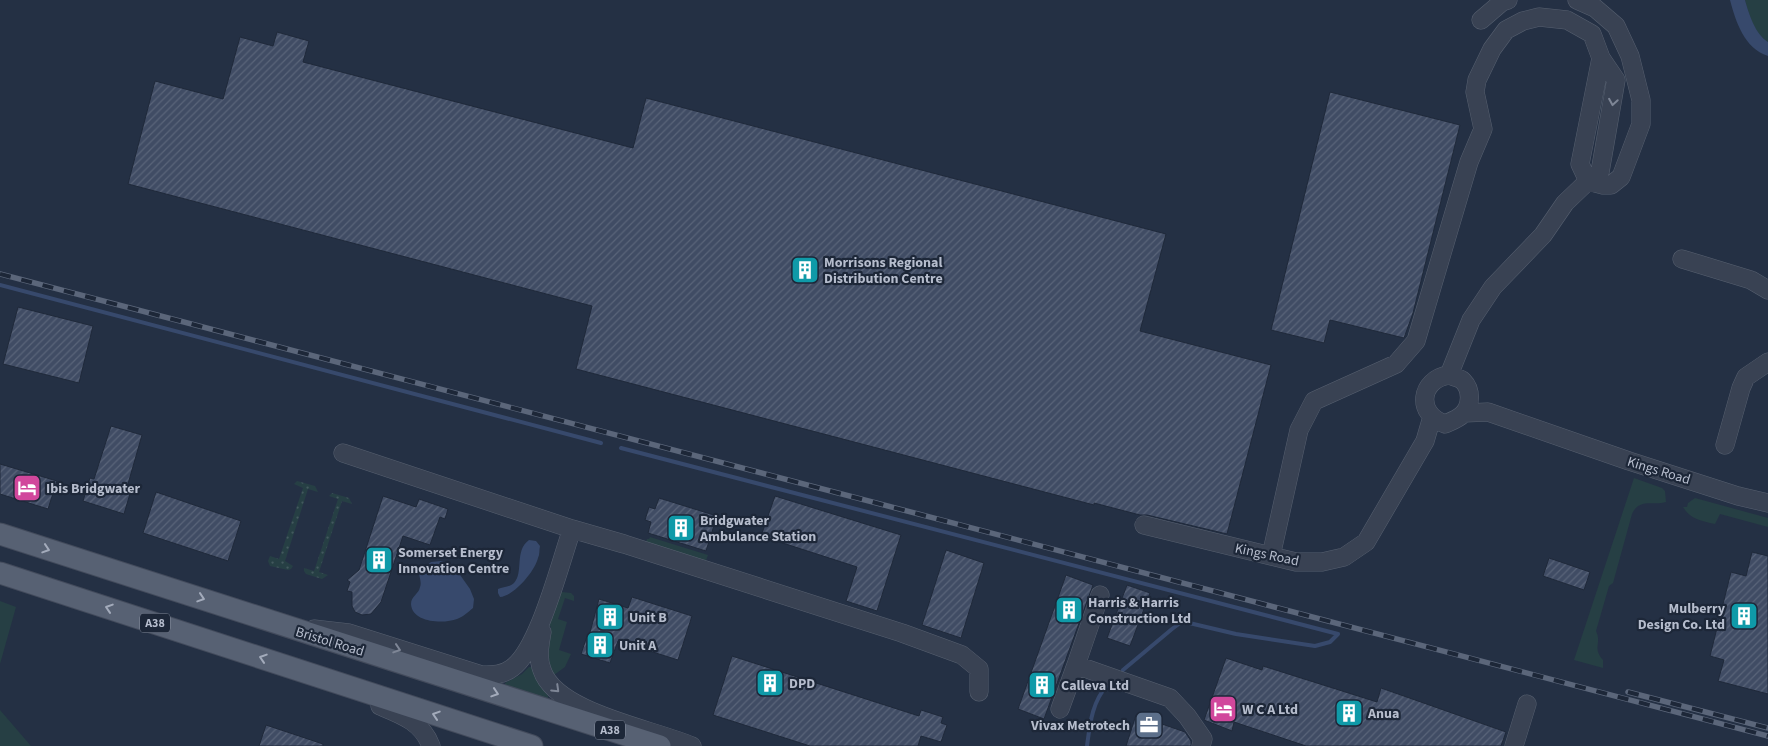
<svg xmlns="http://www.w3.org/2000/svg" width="1768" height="746" viewBox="0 0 1768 746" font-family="'Source Sans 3',sans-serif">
<defs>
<pattern id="garden-dots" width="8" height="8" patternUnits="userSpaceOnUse" patternTransform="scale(1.25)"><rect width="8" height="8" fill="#263f44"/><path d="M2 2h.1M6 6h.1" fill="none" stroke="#43595e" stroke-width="1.8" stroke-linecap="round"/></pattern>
<pattern id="building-hatch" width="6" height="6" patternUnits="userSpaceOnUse" patternTransform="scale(1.25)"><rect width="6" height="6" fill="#404c64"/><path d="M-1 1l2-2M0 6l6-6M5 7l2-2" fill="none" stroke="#596479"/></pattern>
</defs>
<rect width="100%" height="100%" fill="#243044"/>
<!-- grass -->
<path fill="#263f44" d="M1745,0h23v42c-14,-8 -19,-28 -23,-42z
M1634,478l28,10 3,3 1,11c-13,4 -27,-4 -34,12l-19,69 -4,3 -13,45c6,12 -4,17 7,29v8l-29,-8z
M1695,498l73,20v9l-48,-13 -5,10c-14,-3 -25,-5 -32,-17h4l1,-4z
M650,537l58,18 -3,8 -59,-20 1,-4h2z
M562,592l9,1 3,3v5l-9,-3 -7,21 9,3 -8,28 12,4 -6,13 -11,8c-8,-16 -7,-31 -3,-48l-3,-3 11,-31z
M0,601l16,6 -16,57z
M529,667h2c6,6 10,19 17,29v3l-43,-13v-3l17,-9z
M0,710l31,36h-31z"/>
<!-- garden -->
<path fill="url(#garden-dots)" d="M297,481l18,5 3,6 -10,-3 -23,72 8,5 -2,3 -3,1 -18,-4 -2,-5 2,-5 9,3 24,-71 -9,-4z
M332,493l17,5 3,6 -10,-3 -23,71 9,3 -6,4 -16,-5 -2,-3v-3l10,3 24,-72 -9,-3z"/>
<!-- water -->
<path fill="#37496c" d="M1730,0h15c4,14 10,34 23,42v14c-24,-8 -32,-34 -38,-56z
M529,540l7,1 4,5c-1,4 0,8 -2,12 -3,13 -24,38 -38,39l-2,-4v-4c5,-2 12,-2 16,-6 10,-11 0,-32 15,-43z
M441,561l12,4 17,24 4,10 -1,9c-5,4 -10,9 -16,11 -13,5 -45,4 -46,-15 0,-8 8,-10 9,-17 2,-5 -1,-10 -1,-15l12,-10z"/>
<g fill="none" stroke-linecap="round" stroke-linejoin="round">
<!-- stream -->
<path stroke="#37496c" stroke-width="4" d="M0,285l601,158
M621,448l717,186 -8,8 -15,4 -79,-12 -51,-12 -5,1 -8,6 -49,41
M1087,746c3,-23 5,-44 21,-62"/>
</g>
<!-- building -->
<path fill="url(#building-hatch)" stroke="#1f293a" d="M277,32l32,9 -6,21 330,86 13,-50 520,136 -26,97 131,34 -44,169 -80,-19h-7l-46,-12v2l-518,-136 16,-63 -464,-122 27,-103 68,18 17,-62 33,9z
M1330,92l130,33 -47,188 -9,25 -74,-18 -6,23 -53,-13z
M18,307l75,19 -14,57 -76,-19z
M111,426l31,9 -14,49 4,3 -8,27 -41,-13 7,-23 4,1z
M0,464l57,17 -9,28 -48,-15z
M156,492l85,29 -13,40 -85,-28z
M383,496l33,11 3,-8 29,10 -3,10 -5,-2 -10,28 -27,-9 -22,66 -10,12 -9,1 -7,-3 -3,-6v-14l-5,-1 3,-9 -3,-2 12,-10z
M775,496l126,39 -24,76 -31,-10 11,-34 -96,-31z
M659,498l58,18 -11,35 -58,-18 3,-11 -6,-2 4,-13 6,2z
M946,550l38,13 -23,75 -39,-13z
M1752,552l16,4v138l-50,-13 6,-21 -14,-4 21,-84 15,4z
M1549,558l41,14 -6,18 -41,-14z
M1066,575l27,10 -49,134 -26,-10z
M1127,585l23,8 -20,53 -23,-8z
M632,597l60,19 -14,44 -60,-19 -8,22 -29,-9 6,-18h2l10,-37 29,9z
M732,656l187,60 2,-6 22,7 -2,6 6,2 -6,17 -20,-6 -3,10h-108l-97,-31z
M1226,658l36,12 1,-4 114,36 4,-14 125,44 -5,14h-195l-72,-24 -2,9 -28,-11z
M1136,715l49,17 6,9v5h-65z
M266,725l57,19v2h-64z"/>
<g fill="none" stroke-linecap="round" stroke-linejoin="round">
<defs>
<path id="minor" d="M1577,0l18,8 21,18 14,30 11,44v24l-20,53 -10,8h-8l-15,-4 -8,-17 21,-106
M1481,20l21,-18 6,-2
M1682,259l69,21 17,10
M1449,375c5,2 11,3 14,6 9,9 8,25 0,33 -5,5 -11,7 -18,10 -30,-10 -25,-45 4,-49z
M1464,413l24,-1 141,49 109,35 30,7
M1725,445l16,-57 5,-11 22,-15
M343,453l229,76
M1144,525l152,37h26l22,-5 22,-15 59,-101 7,-24
M1271,556l28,-126 15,-29 82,-37 20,-23 53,-179 14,-33 -8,-37 2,-12 15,-31 14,-19 17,-9 16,-4 28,3 25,14 9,24 15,22 -16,92 -12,9 -23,22 -22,32 -50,52 -22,33 -22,55
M314,629l35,4 133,42c11,0 21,0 30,-7 27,-19 48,-105 60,-139l52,15 278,89 60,22 17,14v23
M542,632c-2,12 -5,25 0,38 14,43 111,59 150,76
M1076,665l24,-70
M380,706c22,9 42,16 51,40
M1060,709l16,-44 94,33 17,18 16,23 -2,7
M1514,746l13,-42"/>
<path id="major" d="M0,534l660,212
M0,573l532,173"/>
</defs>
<!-- minor casing -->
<use href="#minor" stroke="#576070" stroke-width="19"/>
<!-- major casing -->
<use href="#major" stroke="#434b5c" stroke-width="23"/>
<!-- minor -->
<use href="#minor" stroke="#394253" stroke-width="18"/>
<!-- major -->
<use href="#major" stroke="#576173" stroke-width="21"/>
<defs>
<path id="rail" d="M0,274l1768,462
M1628,692l140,36"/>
</defs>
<!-- rail casing -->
<use href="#rail" stroke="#5b667a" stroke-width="5.5"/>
<!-- rail -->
<use href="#rail" stroke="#1d2738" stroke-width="4" stroke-dasharray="11" stroke-linecap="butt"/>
</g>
<!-- one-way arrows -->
<defs><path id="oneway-chevron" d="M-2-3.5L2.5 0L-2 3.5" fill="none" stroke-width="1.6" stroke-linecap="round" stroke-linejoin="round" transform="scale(1.25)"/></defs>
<g stroke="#7e8696">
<use href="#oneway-chevron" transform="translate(1613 102) rotate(99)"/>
<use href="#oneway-chevron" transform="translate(397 649) rotate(18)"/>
<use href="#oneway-chevron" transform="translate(556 689) rotate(44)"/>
</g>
<g stroke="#a3abbb">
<use href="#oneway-chevron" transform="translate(46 549) rotate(18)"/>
<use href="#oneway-chevron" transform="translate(201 598) rotate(18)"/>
<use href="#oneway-chevron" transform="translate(109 608) rotate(-162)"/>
<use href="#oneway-chevron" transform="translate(263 658) rotate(-162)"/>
<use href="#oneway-chevron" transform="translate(495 693) rotate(18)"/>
<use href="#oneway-chevron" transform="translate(436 715) rotate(-162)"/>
</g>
<!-- icons -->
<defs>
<symbol id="building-square" viewBox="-11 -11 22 22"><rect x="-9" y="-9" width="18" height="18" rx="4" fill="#0f9aa8" stroke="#1d2738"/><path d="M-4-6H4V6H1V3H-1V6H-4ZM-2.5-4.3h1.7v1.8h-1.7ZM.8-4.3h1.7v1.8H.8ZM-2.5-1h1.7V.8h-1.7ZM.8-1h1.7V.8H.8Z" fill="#fff"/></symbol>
<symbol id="hotel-square" viewBox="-11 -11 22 22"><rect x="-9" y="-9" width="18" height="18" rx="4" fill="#d1479c" stroke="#1d2738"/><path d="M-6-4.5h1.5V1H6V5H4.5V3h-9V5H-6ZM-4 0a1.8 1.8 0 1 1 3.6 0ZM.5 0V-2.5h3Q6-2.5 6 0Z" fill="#fff"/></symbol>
<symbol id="office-square" viewBox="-11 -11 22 22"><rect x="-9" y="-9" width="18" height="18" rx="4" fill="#5c6f8a" stroke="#1d2738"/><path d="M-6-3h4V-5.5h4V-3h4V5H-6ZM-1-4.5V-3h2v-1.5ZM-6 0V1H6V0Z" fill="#fff"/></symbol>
</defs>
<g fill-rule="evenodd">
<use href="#building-square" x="789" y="254" width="32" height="32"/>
<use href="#hotel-square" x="11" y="472" width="32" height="32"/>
<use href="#building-square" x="665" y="512" width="32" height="32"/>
<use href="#building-square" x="363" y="544" width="32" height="32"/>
<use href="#building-square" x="1053" y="594" width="32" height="32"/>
<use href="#building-square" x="1728" y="600" width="32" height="32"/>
<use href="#building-square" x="594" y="601" width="32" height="32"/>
<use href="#building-square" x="584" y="629" width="32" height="32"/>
<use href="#building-square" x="754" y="667" width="32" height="32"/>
<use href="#building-square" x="1026" y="669" width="32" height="32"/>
<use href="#hotel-square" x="1207" y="693" width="32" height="32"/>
<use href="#building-square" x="1333" y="697" width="32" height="32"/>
<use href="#office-square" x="1133" y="709" width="32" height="32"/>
</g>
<g text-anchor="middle" stroke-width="4.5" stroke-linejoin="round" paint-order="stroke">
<!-- shield labels -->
<g fill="#1d2738" stroke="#8890a0" stroke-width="1">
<rect x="140" y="613.5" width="30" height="19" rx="4"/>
<rect x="595" y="720.5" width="30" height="19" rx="4"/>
</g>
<g font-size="12" font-weight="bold" fill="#b6bdcd">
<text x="155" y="627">A38</text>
<text x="610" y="734">A38</text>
</g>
<!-- poi labels -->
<g font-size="14" font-weight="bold" fill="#b6bdcd" stroke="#1d2738" text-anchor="start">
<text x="824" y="267">Morrisons Regional<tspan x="824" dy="16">Distribution Centre</tspan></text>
<text x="46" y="493">Ibis Bridgwater</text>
<text x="700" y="525">Bridgwater<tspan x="700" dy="16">Ambulance Station</tspan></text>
<text x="398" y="557">Somerset Energy<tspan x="398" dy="16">Innovation Centre</tspan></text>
<text x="1088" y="607">Harris &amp; Harris<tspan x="1088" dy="16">Construction Ltd</tspan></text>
<text x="1725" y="613" text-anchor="end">Mulberry<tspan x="1725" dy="16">Design Co. Ltd</tspan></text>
<text x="629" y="622">Unit B</text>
<text x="619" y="650">Unit A</text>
<text x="789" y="688">DPD</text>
<text x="1061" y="690">Calleva Ltd</text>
<text x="1242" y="714">W C A Ltd</text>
<text x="1368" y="718">Anua</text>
<text x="1130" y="730" text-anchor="end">Vivax Metrotech</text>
</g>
<!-- street labels -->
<g font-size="14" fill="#b6bdcd" stroke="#1d2738">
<text transform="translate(1659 470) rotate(17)" y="5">Kings Road</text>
<text transform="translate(1267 554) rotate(12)" y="5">Kings Road</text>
<text transform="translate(330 641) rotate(17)" y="5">Bristol Road</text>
</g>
</g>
</svg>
